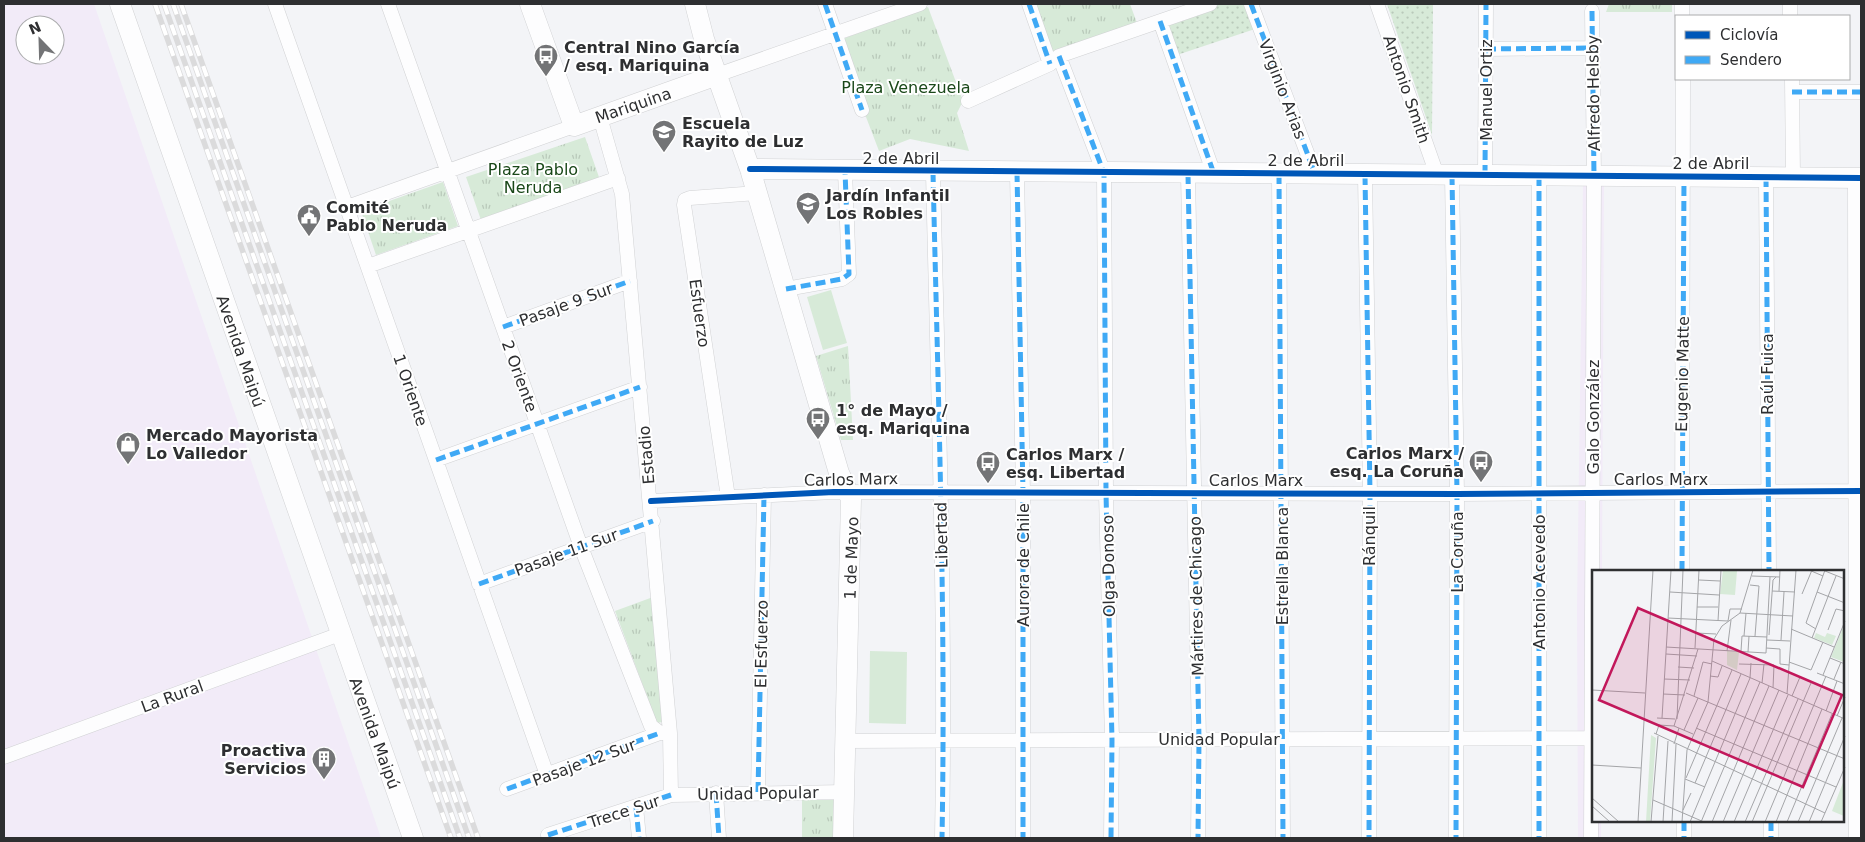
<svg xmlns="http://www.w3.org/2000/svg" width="1865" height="842" viewBox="0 0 1865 842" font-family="'DejaVu Sans',sans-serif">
<defs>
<pattern id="grass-dots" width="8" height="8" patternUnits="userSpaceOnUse" patternTransform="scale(1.25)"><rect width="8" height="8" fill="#d7ead8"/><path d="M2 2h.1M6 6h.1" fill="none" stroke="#b9c9ba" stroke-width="1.8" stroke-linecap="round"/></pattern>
<pattern id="park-tufts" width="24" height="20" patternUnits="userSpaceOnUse" patternTransform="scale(1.25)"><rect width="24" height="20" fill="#d7ead8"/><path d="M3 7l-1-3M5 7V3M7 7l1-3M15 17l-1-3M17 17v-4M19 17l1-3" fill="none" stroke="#b9c9ba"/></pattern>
</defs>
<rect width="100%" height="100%" fill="#f3f4f7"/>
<!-- commercial -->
<path fill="#f2ebf8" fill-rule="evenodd" d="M4,4h90l287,834h-377zM25,25h30v30h-30z
M1583,184l21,1 -2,386h-8v250h7v17h-23l-1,-230z"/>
<!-- grass -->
<path fill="url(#grass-dots)" d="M1216,4h30l9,25 -78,26 -12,-33z
M1387,4h46l-1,131z"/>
<!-- park -->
<path fill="url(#park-tufts)" d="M1036,4h94l7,19 -84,31z
M1609,4h63v8h-66z
M928,7l35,94 -6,12 12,38 -59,-12 -31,12 -42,-110z
M585,137l15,43 -119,40 -15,-43z
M443,182l15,44 -82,29 -15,-44z
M848,346l5,94h-12l-25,-84z
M653,597l9,125 -5,1 -42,-112z
M802,800h33l-1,38h-32z"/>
<!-- pitch -->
<path fill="#d7ead8" d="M831,290l16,53 -24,7 -16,-53z
M870,651l37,1 -1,72 -37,-1z"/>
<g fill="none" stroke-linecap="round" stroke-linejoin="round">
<defs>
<path id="street" d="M275,4l272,771
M388,4l193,543 70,179 9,7h10
M825,4l37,106
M1029,4l21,60
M1251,4l64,170
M1377,4l60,171
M1682,4v12
M1790,4v12
M1160,21l54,153
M1486,49l106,-1
M1059,56l45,117 2,320 6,247 -1,98
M717,75l203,-71
M1792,79l1,98
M1792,92h69
M968,101l82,-37 9,-8 151,-52
M600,117l22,77 48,539 1,62
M933,172c5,222 13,444 9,666
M1017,172l6,321v345
M1188,174l11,566 -1,98
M1279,174l4,664
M1365,175l5,319 -1,344
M1452,175l5,319 -1,344
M1485,175l1,-171
M1539,176v662
M1766,177l3,394
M1855,178l1,660
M347,207l227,-81
M368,266l250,-88
M786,289l56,-10 7,-5 -4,-103
M503,327l127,-46
M436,460l204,-73
M728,497l-44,-292 1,-5 5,-2 67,-5
M651,501l183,-9 623,2 404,-3
M1682,571l1,-492
M479,584l174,-63
M845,741l749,-3
M4,757l336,-123
M507,789l153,-56
M758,792l6,-297
M716,793l3,45
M636,807l3,31
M1684,821v17
M1771,821v17
M549,838l-1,-3 123,-40 173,-3
M1591,838l3,-662 -2,-165"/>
<path id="secondary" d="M120,4l293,834
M530,4l44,122 143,-51
M695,4l9,35 46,130 89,304 12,26 -8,339
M750,169l1111,9"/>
</defs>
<!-- street casing -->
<use href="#street" stroke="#d1d2d4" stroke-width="15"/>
<!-- secondary casing -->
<use href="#secondary" stroke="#d1d2d4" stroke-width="21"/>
<!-- street -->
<use href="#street" stroke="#fdfdfe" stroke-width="14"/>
<!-- secondary -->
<use href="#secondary" stroke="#fdfdfe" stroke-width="20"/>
<defs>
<path id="rail" d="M155,4l296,834
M164,4l296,834
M173,4l296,834
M181,4l297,834"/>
</defs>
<!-- rail casing -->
<use href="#rail" stroke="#dbdbdc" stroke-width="5.5"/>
<!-- rail -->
<use href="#rail" stroke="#fff" stroke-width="4" stroke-dasharray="11" stroke-linecap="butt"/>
<!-- quiet -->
<path stroke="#3fa9f5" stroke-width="5" stroke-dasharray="10 5" stroke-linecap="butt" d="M825,4l37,106
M1029,4l21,60
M1251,4l64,170
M1592,11l2,165
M1160,21l54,153
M1486,49l106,-1
M1059,56l45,117 2,320 6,247 -1,98
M1792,92h69
M933,172c5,222 13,444 9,666
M1017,172l6,321v345
M1188,174l11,566 -1,98
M1279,174l4,664
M1365,175l5,319 -1,344
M1452,175l5,319 -1,344
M1485,175l1,-171
M1539,176v662
M1766,177l3,394
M786,289l56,-10 7,-5 -4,-103
M503,327l127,-46
M436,460l204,-73
M1682,571l2,-394
M479,584l174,-63
M507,789l153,-56
M758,792l6,-297
M716,793l3,45
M636,807l3,31
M1684,821v17
M1771,821v17
M548,835l123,-40"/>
<defs>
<path id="cycleway" d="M750,169l1111,9
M651,501l183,-9 623,2 404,-3"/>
</defs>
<!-- cycleway casing -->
<use href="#cycleway" stroke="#fff" stroke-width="9"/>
<!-- cycleway -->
<use href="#cycleway" stroke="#0057b8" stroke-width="6"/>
</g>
<!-- icons -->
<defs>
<symbol id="bus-pin" viewBox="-11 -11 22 30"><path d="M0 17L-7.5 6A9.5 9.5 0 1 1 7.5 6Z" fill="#737476" stroke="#fff"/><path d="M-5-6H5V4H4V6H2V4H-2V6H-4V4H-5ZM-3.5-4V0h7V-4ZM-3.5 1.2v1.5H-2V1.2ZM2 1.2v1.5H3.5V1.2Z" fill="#fff"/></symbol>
<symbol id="school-pin" viewBox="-11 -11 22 30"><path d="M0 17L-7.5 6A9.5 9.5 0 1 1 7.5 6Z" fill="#737476" stroke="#fff"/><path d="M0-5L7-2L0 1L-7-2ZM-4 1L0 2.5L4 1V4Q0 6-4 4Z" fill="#fff"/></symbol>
<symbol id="civic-pin" viewBox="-11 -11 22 30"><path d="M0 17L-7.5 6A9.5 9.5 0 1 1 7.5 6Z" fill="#737476" stroke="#fff"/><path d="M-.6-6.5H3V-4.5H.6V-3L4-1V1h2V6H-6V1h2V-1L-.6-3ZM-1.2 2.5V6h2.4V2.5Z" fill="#fff"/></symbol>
<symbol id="shop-pin" viewBox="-11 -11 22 30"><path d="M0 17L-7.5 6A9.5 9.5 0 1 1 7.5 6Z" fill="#737476" stroke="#fff"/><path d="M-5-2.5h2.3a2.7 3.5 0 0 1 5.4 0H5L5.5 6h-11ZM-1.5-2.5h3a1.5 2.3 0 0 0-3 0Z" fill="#fff"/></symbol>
<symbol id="building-pin" viewBox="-11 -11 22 30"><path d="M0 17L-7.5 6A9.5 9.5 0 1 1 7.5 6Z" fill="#737476" stroke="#fff"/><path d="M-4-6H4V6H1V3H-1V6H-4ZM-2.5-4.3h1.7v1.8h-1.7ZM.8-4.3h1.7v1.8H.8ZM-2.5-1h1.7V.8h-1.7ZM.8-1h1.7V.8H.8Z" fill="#fff"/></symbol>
</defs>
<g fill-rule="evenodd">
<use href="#bus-pin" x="532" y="42" width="28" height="38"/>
<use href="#school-pin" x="650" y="118" width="28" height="38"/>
<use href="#school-pin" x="794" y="190" width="28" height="38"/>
<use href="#civic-pin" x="295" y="202" width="28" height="38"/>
<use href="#bus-pin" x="804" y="405" width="28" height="38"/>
<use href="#shop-pin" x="114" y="430" width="28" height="38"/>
<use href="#bus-pin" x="1467" y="448" width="28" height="38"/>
<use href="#bus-pin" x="974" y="449" width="28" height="38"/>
<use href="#building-pin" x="310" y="745" width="28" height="38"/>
</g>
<g text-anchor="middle" stroke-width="4" stroke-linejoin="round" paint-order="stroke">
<!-- poi labels -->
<g font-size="16" font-weight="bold" fill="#2e2f31" stroke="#fff" text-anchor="start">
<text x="564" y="53">Central Nino García<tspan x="564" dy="18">/ esq. Mariquina</tspan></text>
<text x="682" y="129">Escuela<tspan x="682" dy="18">Rayito de Luz</tspan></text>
<text x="826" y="201">Jardín Infantil<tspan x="826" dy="18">Los Robles</tspan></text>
<text x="326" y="213">Comité<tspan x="326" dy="18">Pablo Neruda</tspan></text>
<text x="836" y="416">1° de Mayo /<tspan x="836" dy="18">esq. Mariquina</tspan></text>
<text x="146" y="441">Mercado Mayorista<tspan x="146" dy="18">Lo Valledor</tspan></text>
<text x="1464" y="459" text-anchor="end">Carlos Marx /<tspan x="1464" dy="18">esq. La Coruña</tspan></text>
<text x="1006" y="460">Carlos Marx /<tspan x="1006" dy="18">esq. Libertad</tspan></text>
<text x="306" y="756" text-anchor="end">Proactiva<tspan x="306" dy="18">Servicios</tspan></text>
</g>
<!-- park labels -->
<g font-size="16" fill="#1a4819" stroke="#fff">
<text x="906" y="93">Plaza Venezuela</text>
<text x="533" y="175">Plaza Pablo<tspan x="533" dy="18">Neruda</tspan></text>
</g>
<!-- street labels -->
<g font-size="16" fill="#2e2f31" stroke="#fff">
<text transform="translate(1283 89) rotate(69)" y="6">Virginio Arias</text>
<text transform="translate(1407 89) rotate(71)" y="6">Antonio Smith</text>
<text transform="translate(1486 90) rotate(-90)" y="6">Manuel Ortiz</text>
<text transform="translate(1593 93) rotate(-91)" y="6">Alfredo Helsby</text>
<text transform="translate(633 105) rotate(-19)" y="6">Mariquina</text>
<text x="901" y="164">2 de Abril</text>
<text x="1306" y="166">2 de Abril</text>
<text x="1711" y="169">2 de Abril</text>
<text transform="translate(566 304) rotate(-20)" y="6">Pasaje 9 Sur</text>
<text transform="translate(700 313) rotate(82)" y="6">Esfuerzo</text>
<text transform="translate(241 351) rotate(71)" y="6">Avenida Maipú</text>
<text transform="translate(1682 374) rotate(-89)" y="6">Eugenio Matte</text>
<text transform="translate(1767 374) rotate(-90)" y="6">Raúl Fuica</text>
<text transform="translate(520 376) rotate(70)" y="6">2 Oriente</text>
<text transform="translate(411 390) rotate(71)" y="6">1 Oriente</text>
<text transform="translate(1593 417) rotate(-90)" y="6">Galo González</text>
<text transform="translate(646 455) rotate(-95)" y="6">Estadio</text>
<text transform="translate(851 479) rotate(-1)" y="6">Carlos Marx</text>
<text x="1661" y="485">Carlos Marx</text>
<text x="1256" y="486">Carlos Marx</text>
<text transform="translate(941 535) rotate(-91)" y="6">Libertad</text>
<text transform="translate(1369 536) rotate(-90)" y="6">Ránquil</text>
<text transform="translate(566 552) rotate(-20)" y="6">Pasaje 11 Sur</text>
<text transform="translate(1457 552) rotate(-90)" y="6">La Coruña</text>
<text transform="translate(851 558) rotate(-88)" y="6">1 de Mayo</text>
<text transform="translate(1023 565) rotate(-90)" y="6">Aurora de Chile</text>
<text transform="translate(1108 566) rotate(-91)" y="6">Olga Donoso</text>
<text transform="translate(1282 566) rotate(-90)" y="6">Estrella Blanca</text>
<text transform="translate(1539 582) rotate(-90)" y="6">Antonio Acevedo</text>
<text transform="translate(1196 596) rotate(-91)" y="6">Mártires de Chicago</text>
<text transform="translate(761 644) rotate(-89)" y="6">El Esfuerzo</text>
<text transform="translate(172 696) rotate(-20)" y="6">La Rural</text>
<text transform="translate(375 733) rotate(70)" y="6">Avenida Maipú</text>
<text x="1219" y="745">Unidad Popular</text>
<text transform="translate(584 762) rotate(-20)" y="6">Pasaje 12 Sur</text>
<text transform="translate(758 793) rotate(-1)" y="6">Unidad Popular</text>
<text transform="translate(624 811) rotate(-18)" y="6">Trece Sur</text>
</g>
</g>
<!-- overview -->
<g transform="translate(1592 570)">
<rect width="252" height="252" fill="#f3f4f7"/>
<path d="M224,63l9,4 2,-4 9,3 -4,9 -18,-7zM135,81l12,1 -2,18 -10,-5zM59,165l5,3 -6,84h-4zM252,210v36l-12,-5z" fill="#d7ead8"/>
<path d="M131,0l14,1 -2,24 -15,-1zM252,55v37l-13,-5z" fill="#d7ead8"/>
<path fill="none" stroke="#a4a5a8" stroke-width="1" d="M217,0l14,6M233,1l20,8M160,6l28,1M107,10l21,1M158,15l9,1 -4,50M180,21l23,1M187,21l1,-21M78,22l49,3M225,22l28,11M210,24l10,-24M105,37h21M148,43l53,3M76,48l60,3 2,-12h12M126,51l3,-51M199,59l43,18M224,59l-10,-6 19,-53M236,60l8,-21 9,2M104,63l20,1M177,65l4,-55 3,-3M152,66l2,-23M220,68l24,-62M175,70l23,1M189,70l3,-48M74,77l100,6M103,78l4,-78M174,78l14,1v15l9,1M135,81l4,-31M149,81l1,-15 25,1M156,82l1,-16M174,83l4,-76M74,84l31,2M238,88l15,6M120,91l133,58M197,92l22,8 12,-28M147,94l35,1 -1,23M86,97l16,1M225,103l28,11M231,105l22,-54M118,106l8,1 4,-11M72,109l26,1M242,109l7,-17M170,113l2,-19M0,120l53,3M94,123l159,66M71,124l22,1M195,124l9,-124M102,126l9,-34 9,2M200,126l8,-19M234,141l11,-30M245,146l8,-19M65,148l18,1M70,148l9,-148M85,149l6,-149M82,156l24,-77M104,158l140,59M92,160l14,-32M62,163l171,80M64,164l3,-9 15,1 19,8M82,174l5,-16M0,195l49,3M94,208l46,-108M93,209l20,8M103,213l46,-109M0,228l27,24M61,230l51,22M0,236l18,16M91,240l8,-17M46,252l15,-252M59,252l7,-86M71,252l5,-81M80,252l4,-78M90,252l5,-72 21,-48 6,-63 8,-13 18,-13 13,-43M98,252l60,-144 1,-15M109,252l59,-140M120,252l57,-136M131,252l56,-132M142,252l54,-127M153,252l53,-123M160,252l59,-139M173,252l61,-146M184,252l46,-113M195,252l45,-108M206,252l44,-104M217,252l36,-86M229,252l24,-55"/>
<path fill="#c2185b" fill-opacity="0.15" stroke="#c2185b" stroke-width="2.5" d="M46,38l204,87 -39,92 -204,-87z"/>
<rect width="252" height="252" fill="none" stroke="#2e2f31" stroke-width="2.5"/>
</g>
<!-- border -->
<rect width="1865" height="842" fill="none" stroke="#2e2f31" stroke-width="10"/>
<!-- legend -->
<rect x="1675" y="15" width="175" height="65" fill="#ffffff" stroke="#abacad"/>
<rect x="1685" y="31" width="25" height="8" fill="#0057b8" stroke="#abacad"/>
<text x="1720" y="40" font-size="15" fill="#2e2f31">Ciclovía</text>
<rect x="1685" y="56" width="25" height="8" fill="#3fa9f5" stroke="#abacad"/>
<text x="1720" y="65" font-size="15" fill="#2e2f31">Sendero</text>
<!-- north arrow -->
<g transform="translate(40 40) rotate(337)"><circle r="24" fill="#ffffff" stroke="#abacad"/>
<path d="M0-4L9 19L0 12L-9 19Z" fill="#737476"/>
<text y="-8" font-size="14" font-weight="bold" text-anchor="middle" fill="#2e2f31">N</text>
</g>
</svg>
